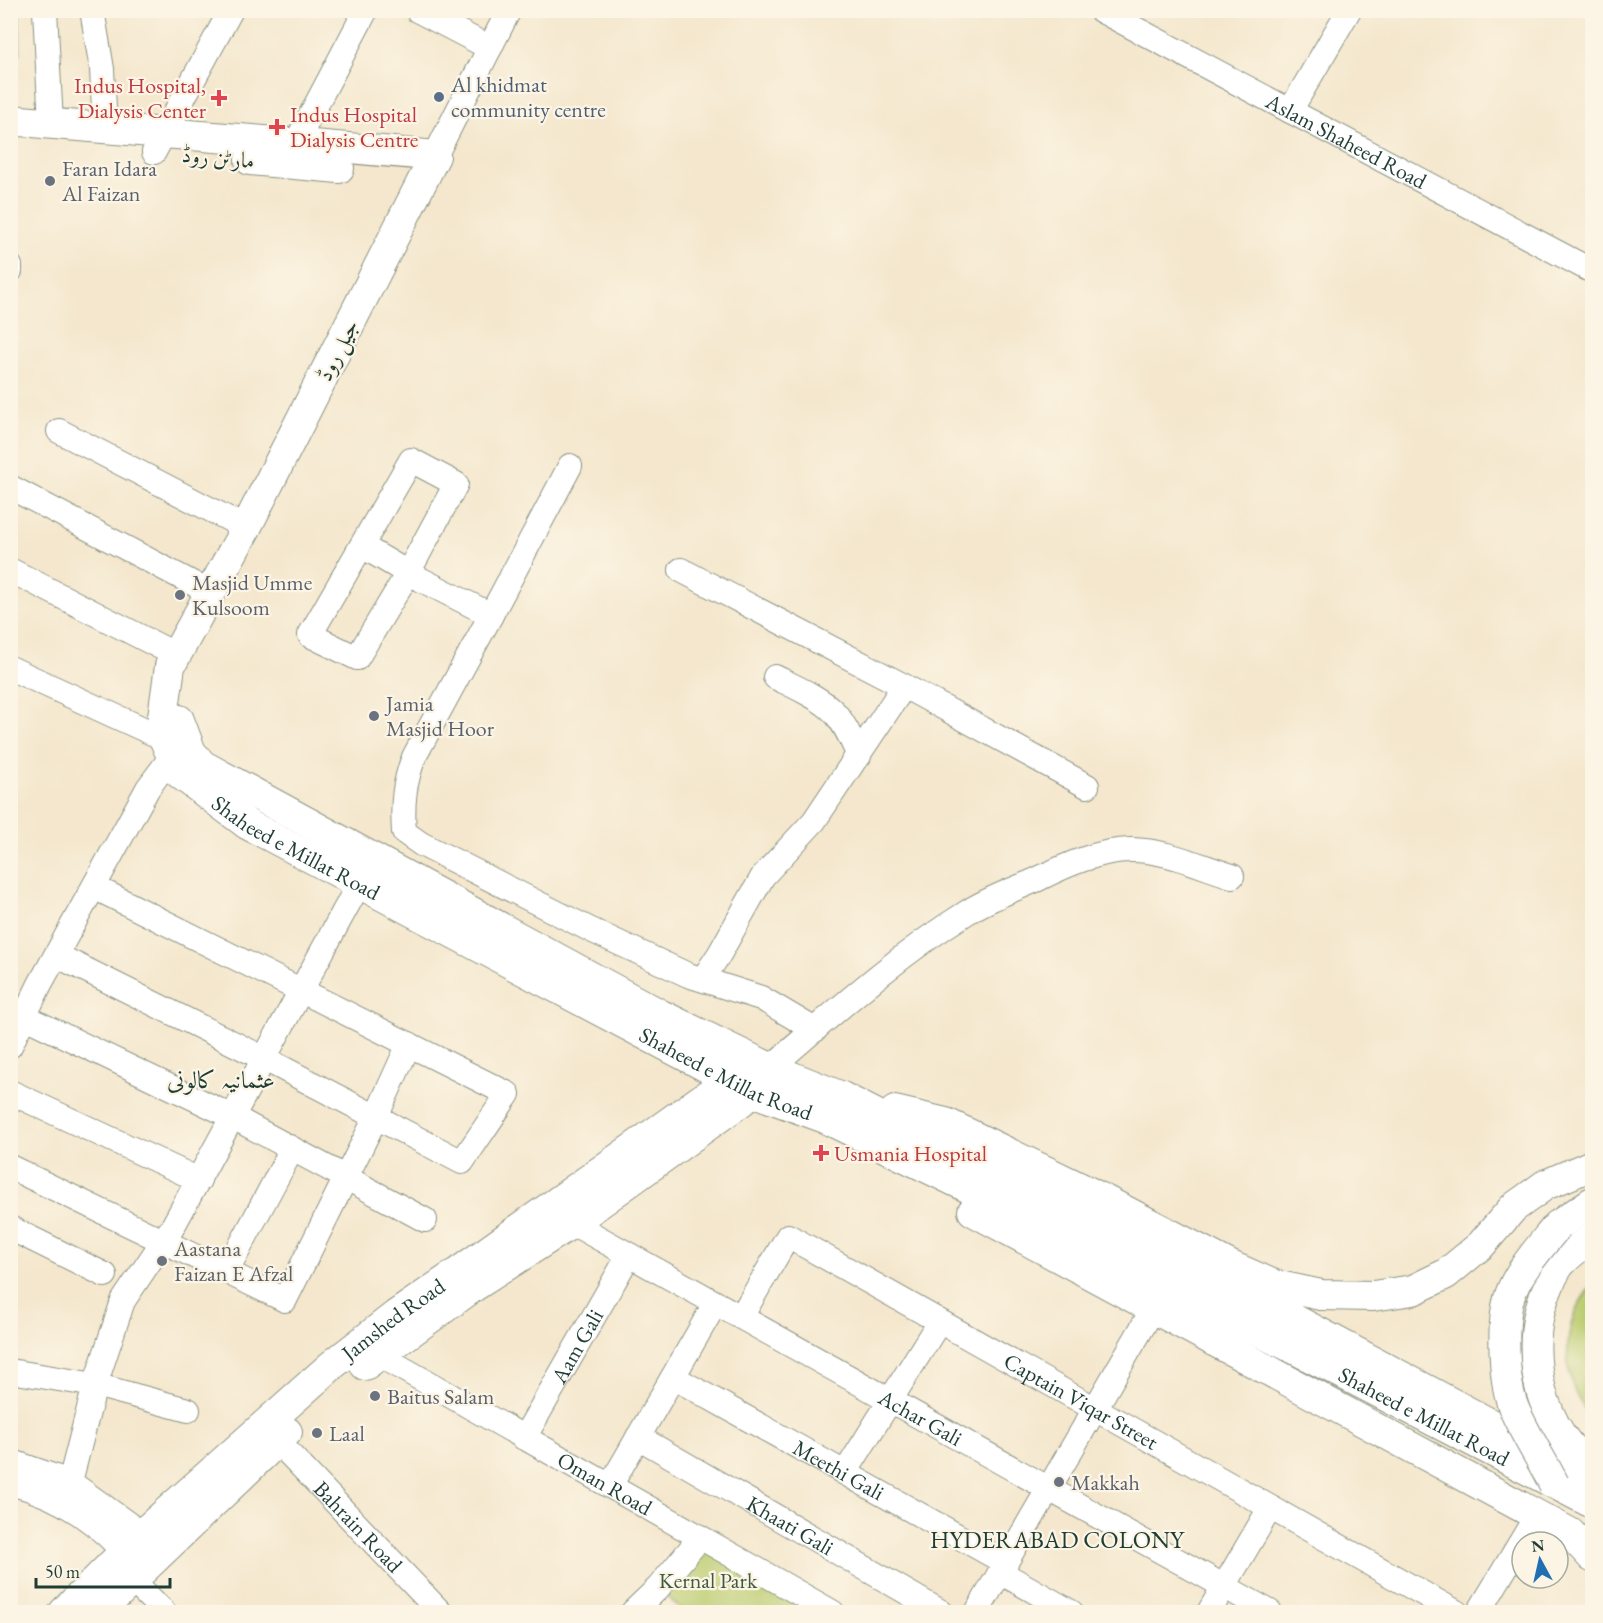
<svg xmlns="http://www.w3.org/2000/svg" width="1603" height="1623" viewBox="0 0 1603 1623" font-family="'EB Garamond',Amiri,serif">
<rect width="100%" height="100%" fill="#fcf5e5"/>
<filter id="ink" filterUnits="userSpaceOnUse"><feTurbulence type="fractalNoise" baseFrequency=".0167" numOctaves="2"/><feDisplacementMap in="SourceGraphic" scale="12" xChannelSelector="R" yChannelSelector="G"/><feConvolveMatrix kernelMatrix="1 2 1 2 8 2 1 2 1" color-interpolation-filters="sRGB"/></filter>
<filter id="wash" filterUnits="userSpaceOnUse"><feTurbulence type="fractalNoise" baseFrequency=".008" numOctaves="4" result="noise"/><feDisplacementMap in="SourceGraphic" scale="24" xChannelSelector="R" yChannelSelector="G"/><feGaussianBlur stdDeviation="1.35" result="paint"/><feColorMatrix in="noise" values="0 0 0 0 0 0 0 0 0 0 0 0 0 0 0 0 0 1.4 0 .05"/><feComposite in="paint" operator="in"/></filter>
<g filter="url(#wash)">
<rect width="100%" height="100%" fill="#f4e7cd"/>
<!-- green -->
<path fill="#bbcc6f" stroke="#6d8452" stroke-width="1.5" d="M11,10l8,1 1,42 -9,-1z
M1592,1286v134c-5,-8 -13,-18 -17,-28 -14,-34 -8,-79 17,-106z
M700,1538l132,74h-148l-26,-24z"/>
</g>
<g filter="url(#ink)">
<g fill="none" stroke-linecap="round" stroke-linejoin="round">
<defs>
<g id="minor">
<path d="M45,10l6,114"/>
<path d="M92,10l10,59 3,60"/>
<path d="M417,10l73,38"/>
<path id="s1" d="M1100,10l492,261"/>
<path d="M1290,111l59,-101"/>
<path d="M154,152l77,-142"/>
<path d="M435,156l74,-146"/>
<path d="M288,158l78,-148"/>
<path d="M10,266v5"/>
<path d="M59,431l187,97"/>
<path d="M411,460l45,24 -48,89 -51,85 -47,-23z"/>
<path d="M10,487l201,106"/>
<path d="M362,546l46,27 83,42 79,-149"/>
<path d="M10,570l166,85"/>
<path d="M681,570l223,116 183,100"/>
<path d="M491,615l-77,142c-10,26 -12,46 -10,75l17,12 170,86 97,45 73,23 54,32"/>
<path d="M10,668l155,71"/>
<path d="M775,677c18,9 44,20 58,34 12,12 19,30 26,45"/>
<path d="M56,955l209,104 197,103 46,-68 -414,-207"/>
<path d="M703,979l17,-26 43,-77 51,-55 90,-135"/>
<path d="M25,1017l208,100 192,103"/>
<path d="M10,1046l30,-62 108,-196 24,-32"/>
<path d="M770,1068c63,-54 125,-111 196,-155 21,-14 47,-23 70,-33 28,-14 63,-30 95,-30 34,0 69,16 101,26"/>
<path d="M10,1092l189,88"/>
<path d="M10,1167l275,133 91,-183 33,-73"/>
<path id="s2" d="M572,1223l698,389"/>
<path d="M10,1228l95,47"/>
<path d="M227,1271l65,-122"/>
<path id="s3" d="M741,1317l47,-81 668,376"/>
<path id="s4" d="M377,1354l455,258"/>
<path d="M10,1371l85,14 93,25"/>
<path id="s5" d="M673,1377l333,186"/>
<path id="s6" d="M638,1437l303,175"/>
<path id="s7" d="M524,1438l105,-183"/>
<path id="s8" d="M277,1441l163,171"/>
<path d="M10,1461l60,21 72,52 12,13"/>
<path d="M845,1473l94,-151"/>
<path d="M70,1482l25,-97 28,-84 49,-73 195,-359"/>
<path d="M10,1483c54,14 90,40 125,82"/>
<path d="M610,1486l105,-182"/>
<path d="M1000,1572l71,40"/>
<path d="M132,1580l32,32"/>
<path d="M633,1612l25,-24 42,-50"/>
<path d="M977,1612l176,-303"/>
<path d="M1209,1612l61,-104"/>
<path d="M1479,1612l58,-97"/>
</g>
<g id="major">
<path id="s9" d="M10,120c142,13 284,22 425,36l-189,372 -76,138 -9,65 18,42 68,51 507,268 71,26 243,118 81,42 146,71 297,154"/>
<path d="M250,160l89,8"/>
<path d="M179,720l12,32 11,13 459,250 109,53 72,29 215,110 186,85 349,186"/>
<path d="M895,1111l51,12 143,69 142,74 43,19 47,10 52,1 40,-6 33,-16 35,-29 32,-37 32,-23 47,-20"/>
<path d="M973,1211l597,322 22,24"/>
<path d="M1557,1226l35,-24"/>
<path d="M1592,1238c-11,7 -23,16 -32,26 -7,9 -12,23 -16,33 -21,58 -3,134 48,170"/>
<path d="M365,1365l108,-78 99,-64 182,-131 9,-13"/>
<path id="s10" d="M64,1612l78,-78 190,-169 64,-50 64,-44 270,-192 12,-14"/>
<path d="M99,1612l188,-180"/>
</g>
</defs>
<!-- minor casing -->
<use href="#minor" stroke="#8a9280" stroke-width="26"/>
<!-- major casing -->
<use href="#major" stroke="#8a9280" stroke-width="32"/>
<!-- minor -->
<use href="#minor" stroke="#fff" stroke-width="24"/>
<!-- major -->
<use href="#major" stroke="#fff" stroke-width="30"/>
<defs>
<path id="major-bridge" d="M1554,1484c-12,-24 -28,-48 -39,-73 -12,-27 -15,-94 -3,-121 9,-22 30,-45 45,-64"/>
</defs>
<!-- major-bridge casing -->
<use href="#major-bridge" stroke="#8a9280" stroke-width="32" stroke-linecap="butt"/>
<!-- major-bridge -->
<use href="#major-bridge" stroke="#fff" stroke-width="30"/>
</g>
</g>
<!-- markers -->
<circle fill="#5c6f8a" stroke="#fcf5e5" stroke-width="2" cx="439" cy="97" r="6"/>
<g fill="#e0444e" stroke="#fcf5e5" stroke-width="2">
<path d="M216 89h6v6h6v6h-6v6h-6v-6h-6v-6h6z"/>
<path d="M274 118h6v6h6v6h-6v6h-6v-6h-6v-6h6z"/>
<path d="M818 1144h6v6h6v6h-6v6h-6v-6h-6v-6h6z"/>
</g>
<g fill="#6b7280" stroke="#fcf5e5" stroke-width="2">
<circle cx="50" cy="181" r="6"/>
<circle cx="180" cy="595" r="6"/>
<circle cx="374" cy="716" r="6"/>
<circle cx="162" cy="1261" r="6"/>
<circle cx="375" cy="1396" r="6"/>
<circle cx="317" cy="1433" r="6"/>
<circle cx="1059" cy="1482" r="6"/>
</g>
<g text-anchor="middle" stroke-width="4.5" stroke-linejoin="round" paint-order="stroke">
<!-- service labels -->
<g font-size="22" fill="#4e5e75" stroke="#fcf5e5" text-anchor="start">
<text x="451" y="92">Al khidmat<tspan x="451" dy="25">community centre</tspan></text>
</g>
<!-- health labels -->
<g font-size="22" fill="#be3a42" stroke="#fcf5e5" text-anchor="start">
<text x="206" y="93" text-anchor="end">Indus Hospital,<tspan x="206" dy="25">Dialysis Center</tspan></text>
<text x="290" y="122">Indus Hospital<tspan x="290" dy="25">Dialysis Centre</tspan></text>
<text x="834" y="1161">Usmania Hospital</text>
</g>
<!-- street labels -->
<g font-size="22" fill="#1f3d34" stroke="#fcf5e5">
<text dy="8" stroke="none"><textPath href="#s1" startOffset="279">Aslam Shaheed Road</textPath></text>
<text transform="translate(218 157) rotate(5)" y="8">مارٹن روڈ</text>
<text transform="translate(337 350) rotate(-63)" y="8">جیل روڈ</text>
<text dy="8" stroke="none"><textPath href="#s9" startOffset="1252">Shaheed e Millat Road</textPath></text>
<text dy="8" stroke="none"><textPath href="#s9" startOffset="1738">Shaheed e Millat Road</textPath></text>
<text dy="8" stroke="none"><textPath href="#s10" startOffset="441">Jamshed Road</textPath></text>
<text dy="8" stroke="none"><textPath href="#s7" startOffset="106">Aam Gali</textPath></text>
<text dy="8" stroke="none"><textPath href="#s3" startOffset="430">Captain Viqar Street</textPath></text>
<text dy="8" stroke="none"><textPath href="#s9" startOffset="2516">Shaheed e Millat Road</textPath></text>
<text dy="8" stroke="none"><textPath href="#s2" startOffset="399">Achar Gali</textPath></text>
<text dy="8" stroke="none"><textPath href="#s5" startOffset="190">Meethi Gali</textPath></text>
<text dy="8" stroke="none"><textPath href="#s4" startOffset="262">Oman Road</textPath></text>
<text dy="8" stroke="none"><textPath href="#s6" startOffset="176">Khaati Gali</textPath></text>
<text dy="8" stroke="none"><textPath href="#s8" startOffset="118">Bahrain Road</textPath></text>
</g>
<!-- worship labels -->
<g font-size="22" fill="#5b616d" stroke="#fcf5e5" text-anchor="start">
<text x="62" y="176">Faran Idara<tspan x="62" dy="25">Al Faizan</tspan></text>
<text x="192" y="590">Masjid Umme<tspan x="192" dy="25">Kulsoom</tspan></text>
<text x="386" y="711">Jamia<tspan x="386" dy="25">Masjid Hoor</tspan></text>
<text x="174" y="1256">Aastana<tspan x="174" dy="25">Faizan E Afzal</tspan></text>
<text x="387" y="1404">Baitus Salam</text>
<text x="329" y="1441">Laal</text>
<text x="1071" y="1490">Makkah</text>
</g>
<!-- park labels -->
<g font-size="22" fill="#3e5a40" stroke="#fcf5e5">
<text x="708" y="1588">Kernal Park</text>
</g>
<!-- neighbourhood labels -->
<g font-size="24" fill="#1f3d34" stroke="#fcf5e5">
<text x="221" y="1088">عثمانیہ کالونی</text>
<text x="1057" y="1548">HYDERABAD COLONY</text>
</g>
</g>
<!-- margin -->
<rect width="1603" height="1623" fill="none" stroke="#fcf5e5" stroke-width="36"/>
<!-- north arrow -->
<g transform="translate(1540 1560) rotate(352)"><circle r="28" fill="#fcf5e5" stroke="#a4ab9e" stroke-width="1.5"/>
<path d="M0-4.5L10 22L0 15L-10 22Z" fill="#1f6fb2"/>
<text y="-9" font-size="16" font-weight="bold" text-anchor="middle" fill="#1f3d34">N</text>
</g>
<!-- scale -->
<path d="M36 1578v9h134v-9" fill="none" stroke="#1f3d34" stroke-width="3"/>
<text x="45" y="1578" font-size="18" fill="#1f3d34" stroke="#fcf5e5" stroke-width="4.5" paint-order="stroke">50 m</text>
</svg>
